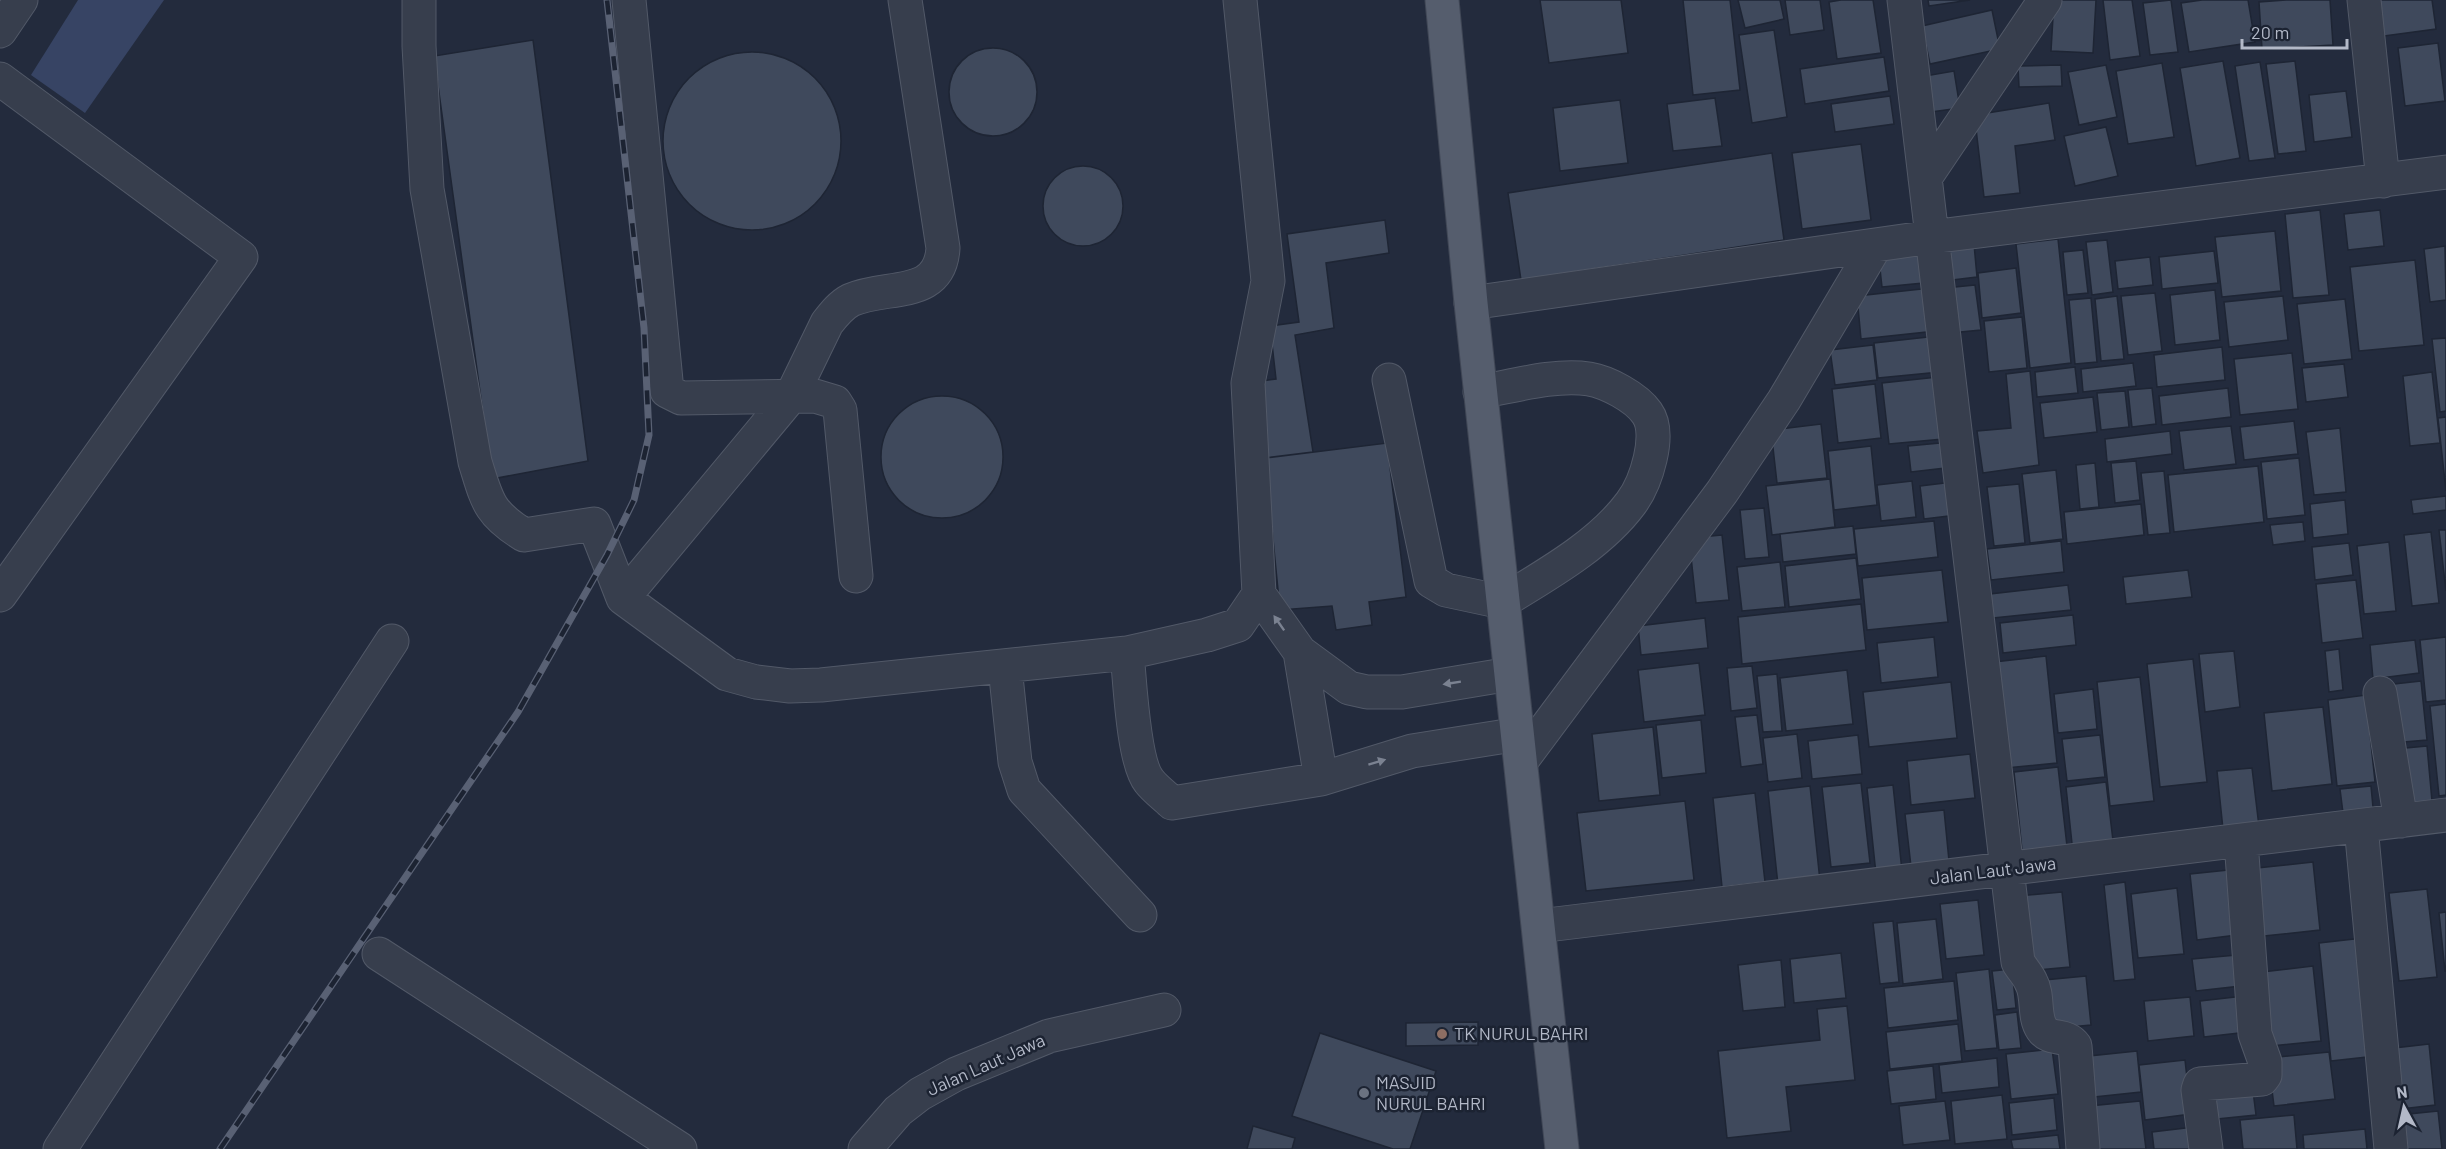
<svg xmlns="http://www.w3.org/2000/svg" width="2446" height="1149" viewBox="0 0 2446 1149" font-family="Barlow,sans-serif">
<rect width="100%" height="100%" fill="#232b3d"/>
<!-- water -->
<path fill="#374464" d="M78,0h86l-79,113 -54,-38z"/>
<!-- building -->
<path fill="#3f495c" stroke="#1e2534" stroke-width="1.5" d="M1540,0h81l7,53 -79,10z
M1683,0h47l10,90 -47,5z
M1738,0h42l4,19 -39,9z
M1785,0h35l4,30 -34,5z
M1841,0h32l8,53 -44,6 -8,-57z
M1928,0h42l-41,6z
M2054,0h42l-3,53 -42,-2z
M2103,0h29l8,56 -30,4z
M2171,0l7,52 -28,3 -7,-52z
M2202,0h46l7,42 -66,10 -8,-49z
M2286,0h44l3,45 -71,4 -3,-47z
M2378,0h54l4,29 -52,7z
M1992,10l8,39 -70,15 -8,-38z
M1774,30l13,87 -35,6 -13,-88z
M533,40l55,421 -96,18 -58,-423z
M2438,43l7,58 -40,5 -7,-58z
M949 92a44 44 0 1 1 88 0a44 44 0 1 1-88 0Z
M663 141a89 89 0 1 1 178 0a89 89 0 1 1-178 0Z
M1884,57l5,34 -84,13 -5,-35z
M2223,61l17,97 -44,8 -16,-98z
M2295,61l11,90 -28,3 -12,-90z
M2260,62l15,96 -26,3 -14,-95z
M2162,63l12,74 -46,7 -12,-73z
M2061,65l1,21 -43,1 -1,-21z
M2106,65l11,52 -38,8 -11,-53z
M1954,71l6,37 -29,4 -6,-36z
M2346,91l6,46 -38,5 -5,-47z
M1890,96l4,28 -59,8 -4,-28z
M1715,98l7,48 -49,5 -6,-47z
M1620,100l8,63 -68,8 -7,-63z
M2049,103l6,37 -40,6 5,47 -36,4 -9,-77 6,-6z
M2106,127l12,49 -43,10 -11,-50z
M1861,144l10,76 -69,9 -10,-76z
M1772,153l12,87 -263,40 -13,-87z
M1043 206a40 40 0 1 1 80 0a40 40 0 1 1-80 0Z
M2320,210l9,85 -36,3 -8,-84z
M2380,210l4,36 -36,4 -4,-36z
M1385,220l4,33 -63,10 8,65 -39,7 18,117 -48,6 -10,-76 21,-3 -6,-53 29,-4 -12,-88z
M2275,231l6,60 -59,6 -7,-60z
M2058,239l13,124 -41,5 -14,-124z
M2107,240l6,52 -21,3 -6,-53z
M1974,244l3,33 -33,4 -4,-33z
M1930,246l4,36 -52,5 -4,-36z
M2445,246l1,54 -16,2 -6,-53z
M2083,250l5,43 -21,2 -4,-43z
M2214,251l4,32 -56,6 -3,-32z
M2150,257l3,28 -35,4 -3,-28z
M2415,260l9,85 -65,6 -9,-84z
M2016,268l5,45 -39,5 -4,-45z
M1975,285l6,45 -31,3 -5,-45z
M1931,288l5,43 -75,8 -4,-43z
M2215,290l5,50 -45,5 -5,-50z
M2155,293l7,58 -34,4 -7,-59z
M2117,296l7,63 -23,2 -6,-62z
M2283,296l5,44 -59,7 -5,-45z
M2091,298l6,64 -22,2 -6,-64z
M2345,299l7,60 -48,5 -7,-60z
M2022,317l5,51 -38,4 -5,-51z
M1937,336l3,36 -62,6 -4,-35z
M2446,338v73l-6,1 -8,-73z
M1873,345l4,35 -42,5 -5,-35z
M2222,347l3,33 -68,7 -3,-32z
M2292,353l6,56 -58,6 -6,-56z
M2133,363l3,23 -53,6 -2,-23z
M2344,364l4,33 -42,5 -4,-34z
M2075,367l3,26 -41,4 -2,-25z
M2030,371l9,94 -56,8 -6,-42 34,-3 -5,-54z
M2432,372l8,71 -30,3 -7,-70z
M1947,376l7,62 -65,6 -7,-61z
M1875,384l6,54 -43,5 -6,-54z
M2152,388l4,36 -24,3 -4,-37z
M2228,388l3,29 -69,8 -3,-29z
M2125,391l4,36 -28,3 -4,-37z
M881 457a61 61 0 1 1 122 0a61 61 0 1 1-122 0Z
M2093,397l4,35 -53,6 -4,-35z
M2446,417v74l-8,-73z
M2294,421l4,33 -54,6 -4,-33z
M1821,424l6,54 -50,5 -6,-53z
M2231,426l5,38 -52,6 -5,-39z
M2340,428l6,64 -32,3 -8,-63z
M2170,431l2,23 -65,8 -2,-23z
M1951,442l3,25 -43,5 -3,-26z
M1387,443l19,154 -37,5 3,23 -36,5 -4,-24 -52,4 -15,-152z
M1871,446l6,59 -43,5 -6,-59z
M2299,458l6,57 -38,4 -6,-57z
M2136,461l4,39 -25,3 -4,-40z
M2095,463l4,44 -19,2 -4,-44z
M2258,466l6,56 -90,10 -6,-57z
M2056,470l7,69 -33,4 -8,-69z
M2164,471l6,62 -22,2 -7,-62z
M1830,479l5,48 -63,8 -6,-49z
M1912,481l4,36 -35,4 -4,-36z
M1953,482l4,33 -33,4 -4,-33z
M2019,484l6,59 -31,3 -7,-59z
M2446,496v14l-33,4 -2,-14z
M2345,500l3,34 -35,4 -3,-34z
M2141,504l3,31 -77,9 -3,-32z
M1764,508l5,49 -24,2 -5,-49z
M1934,521l4,36 -80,9 -4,-37z
M2303,522l2,19 -32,4 -3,-20z
M1853,526l3,28 -73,8 -3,-28z
M2439,530h7v61z
M2431,532l8,71 -27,3 -8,-71z
M1722,535l7,65 -33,3 -7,-65z
M2061,541l3,31 -73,8 -4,-31z
M2389,542l7,69 -32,3 -7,-68z
M2349,543l4,32 -38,5 -3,-33z
M1856,558l5,41 -72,8 -4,-41z
M1780,562l5,45 -43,4 -5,-44z
M1942,570l6,52 -81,8 -5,-52z
M2188,570l4,27 -66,7 -3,-27z
M2356,580l7,58 -41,5 -6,-59z
M2068,585l3,25 -78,8 -3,-24z
M1861,604l5,46 -124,14 -4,-47z
M2073,615l3,30 -73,8 -3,-30z
M1705,618l3,30 -67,7 -3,-29z
M1934,637l4,40 -57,6 -4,-40z
M2446,637v63l-20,2 -6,-62z
M2415,640l4,33 -46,6 -3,-34z
M2339,649l4,41 -14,2 -4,-41z
M2234,651l6,56 -35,5 -6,-58z
M2046,656l11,107 -51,5 -12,-106z
M2193,659l14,123 -47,5 -13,-123z
M1699,663l6,52 -61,7 -6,-52z
M1752,666l5,42 -26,3 -4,-43z
M1847,670l6,54 -67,7 -6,-53z
M1777,674l5,57 -19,1 -6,-56z
M2140,677l14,124 -44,5 -13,-124z
M2421,681l6,59 -35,3 -7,-58z
M1951,682l6,56 -88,9 -6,-55z
M2093,689l4,40 -39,4 -4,-39z
M2366,695l9,87 -38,4 -9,-86z
M2446,704v91l-7,1 -9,-90z
M2323,707l9,77 -60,7 -8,-78z
M1757,715l6,49 -22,3 -6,-50z
M1701,720l5,53 -44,5 -6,-53z
M1653,727l7,68 -61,6 -7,-67z
M1797,734l5,44 -34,4 -5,-44z
M1858,735l4,39 -50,5 -4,-38z
M2100,735l5,42 -38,4 -5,-42z
M2427,746l6,66 -30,3 -8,-66z
M1970,754l5,44 -64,7 -4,-44z
M2058,767l10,88 -45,5 -9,-88z
M2252,768l8,67 -36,4 -7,-68z
M2106,782l8,67 -41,4 -7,-66z
M1861,783l9,80 -39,4 -9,-80z
M1893,785l9,86 -26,3 -9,-86z
M1810,786l10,95 -42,4 -10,-94z
M2371,786l3,32 -30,3 -4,-32z
M1755,793l10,89 -43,5 -9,-89z
M1685,801l9,79 -108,11 -9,-78z
M1944,810l6,61 -38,4 -7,-61z
M2313,862l7,68 -56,6 -7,-68z
M2238,869l7,65 -48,6 -7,-66z
M2125,882l10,97 -21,2 -10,-96z
M2177,888l7,66 -46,4 -7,-64z
M2427,889l10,88 -38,4 -10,-88z
M2062,892l8,75 -44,4 -8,-75z
M1978,900l6,55 -38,4 -6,-55z
M2446,912v59h-1l-6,-58z
M1936,919l7,60 -40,5 -6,-61z
M1893,921l6,61 -19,2 -7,-61z
M2363,938l13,118 -45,5 -12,-118z
M1841,953l5,45 -52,5 -4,-44z
M2237,955l4,31 -45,5 -4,-32z
M1781,960l4,47 -42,4 -5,-46z
M2313,966l8,75 -50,5 -9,-74z
M1989,969l8,79 -32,3 -9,-78z
M2012,969l4,39 -19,2 -5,-39z
M2086,976l5,49 -42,4 -5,-49z
M1954,981l4,39 -70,8 -4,-40z
M2244,996l4,36 -44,5 -4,-36z
M2190,997l4,39 -46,5 -4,-40z
M1847,1006l8,74 -69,7 5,44 -64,7 -9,-87 102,-11 -3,-31z
M2017,1012l4,36 -22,2 -4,-35z
M1478,1022v23l-72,1v-23z
M1958,1024l4,37 -72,8 -4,-37z
M1320,1033l116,38 -26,78h-17l-101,-33z
M2429,1044l6,61 -34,4 -7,-61z
M2052,1049l6,45 -47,5 -5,-45z
M2137,1051l4,41 -47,5 -5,-41z
M2329,1052l6,47 -61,7 -6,-48z
M1997,1058l2,29 -57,6 -3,-28z
M2185,1060l6,54 -46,6 -6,-55z
M1933,1066l3,33 -45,5 -4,-33z
M2252,1083l4,32 -39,4 -3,-32z
M2002,1095l5,44 -52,5 -4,-43z
M2054,1098l3,32 -45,5 -3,-32z
M1945,1101l5,39 -47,5 -4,-39z
M2140,1101l6,48h-53l-4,-43z
M2438,1111l4,38h-39l-4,-34z
M2294,1115l3,34h-54l-3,-29z
M1253,1126l42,12 -3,11h-45z
M2194,1127l3,22h-43l-2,-17z
M2365,1129l2,20h-63l-1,-14z
M2058,1135l2,14h-47l-2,-9z"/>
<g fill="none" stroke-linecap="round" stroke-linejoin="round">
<defs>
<path id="minor" d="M419,0v46l8,143 48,273c12,38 13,51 49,73l70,-11 29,74 104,76 29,8 34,4 31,-1 306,-32 80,-18 31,-10 21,-31
M629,0l38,391 14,7 134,-2 20,6 5,8 16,166
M1240,0l28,281 -20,102 11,211 41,58 49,36 18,4h35l108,-18
M1904,0l114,962c4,7 10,13 13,20 8,14 2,34 11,47 8,12 24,4 33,17l8,103
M2364,0l19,181
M0,31l21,-31
M0,79l241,178 -241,338
M1925,178l120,-178
M1471,303l460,-66 515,-65
M1389,380l42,201 15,9 56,12c44,-27 98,-57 129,-99 15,-20 31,-69 16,-90 -11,-16 -40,-31 -58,-34 -35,-5 -75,7 -109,13
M623,598l169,-203 35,-72c7,-9 14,-18 24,-23 36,-16 89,0 92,-52l-38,-248
M1300,652l21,127
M1127,653c3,28 6,108 22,128 6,8 16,15 23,22l149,-24 91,-28 107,-17
M1005,667l10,95 9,28 116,125
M2380,693l21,128
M1522,760l200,-268 62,-92 92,-155
M2361,826l30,323
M1539,926l907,-111
M379,954l301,195
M60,1149l332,-508
M865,1149l33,-38 22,-17 36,-20 93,-38 115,-26
M2206,1149l-8,-59 2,-6 62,-5 3,-4v-13l-10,-28 -14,-193"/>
<path id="major" d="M1442,0l29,303 91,846"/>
</defs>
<!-- minor casing -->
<use href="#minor" stroke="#525968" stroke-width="35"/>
<!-- major casing -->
<use href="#major" stroke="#404756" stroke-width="35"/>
<!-- minor -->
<use href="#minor" stroke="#373e4d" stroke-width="33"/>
<!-- major -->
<use href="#major" stroke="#555d6d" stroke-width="33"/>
<defs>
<path id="rail" d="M220,1149l298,-437 89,-157 27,-55 15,-65 -5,-107 -37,-328"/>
</defs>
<!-- rail casing -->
<use href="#rail" stroke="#596174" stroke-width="7"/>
<!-- rail -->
<use href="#rail" stroke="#1c2332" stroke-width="4.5" stroke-dasharray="14" stroke-linecap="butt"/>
</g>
<!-- one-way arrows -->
<defs><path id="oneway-solid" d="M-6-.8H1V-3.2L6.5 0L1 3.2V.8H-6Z" transform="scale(1.5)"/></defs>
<g fill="#7b8291">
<use href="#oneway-solid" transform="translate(1279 623) rotate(-125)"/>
<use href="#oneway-solid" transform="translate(1452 683) rotate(171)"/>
<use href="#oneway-solid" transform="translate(1377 762) rotate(-17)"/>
</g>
<!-- markers -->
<circle fill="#8d6e63" stroke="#1c2332" stroke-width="2" cx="1442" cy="1034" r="6"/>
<circle fill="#6b7280" stroke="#1c2332" stroke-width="2" cx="1364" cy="1093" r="6"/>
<g text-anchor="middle" stroke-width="5" stroke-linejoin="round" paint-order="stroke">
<!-- street labels -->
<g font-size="18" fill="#b3b9c8" stroke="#1c2332">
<text transform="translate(1993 871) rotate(-7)" y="6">Jalan Laut Jawa</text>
<text transform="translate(986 1065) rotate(-24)" y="6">Jalan Laut Jawa</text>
</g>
<!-- poi labels -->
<g font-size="18" fill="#b3b9c8" stroke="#1c2332" text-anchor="start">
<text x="1454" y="1040">TK NURUL BAHRI</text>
<text x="1376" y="1089">MASJID<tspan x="1376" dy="21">NURUL BAHRI</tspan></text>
</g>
</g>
<!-- north arrow -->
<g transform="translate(2404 1107) rotate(352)" stroke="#1c2332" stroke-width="4.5" paint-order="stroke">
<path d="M0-4.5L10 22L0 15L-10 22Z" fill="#b3b9c8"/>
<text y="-9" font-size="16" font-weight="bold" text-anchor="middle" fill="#b3b9c8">N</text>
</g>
<!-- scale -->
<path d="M2242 39v9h105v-9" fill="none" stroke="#b3b9c8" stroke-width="3"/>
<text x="2251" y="39" font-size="18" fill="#b3b9c8" stroke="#1c2332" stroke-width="4.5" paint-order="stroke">20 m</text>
</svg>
